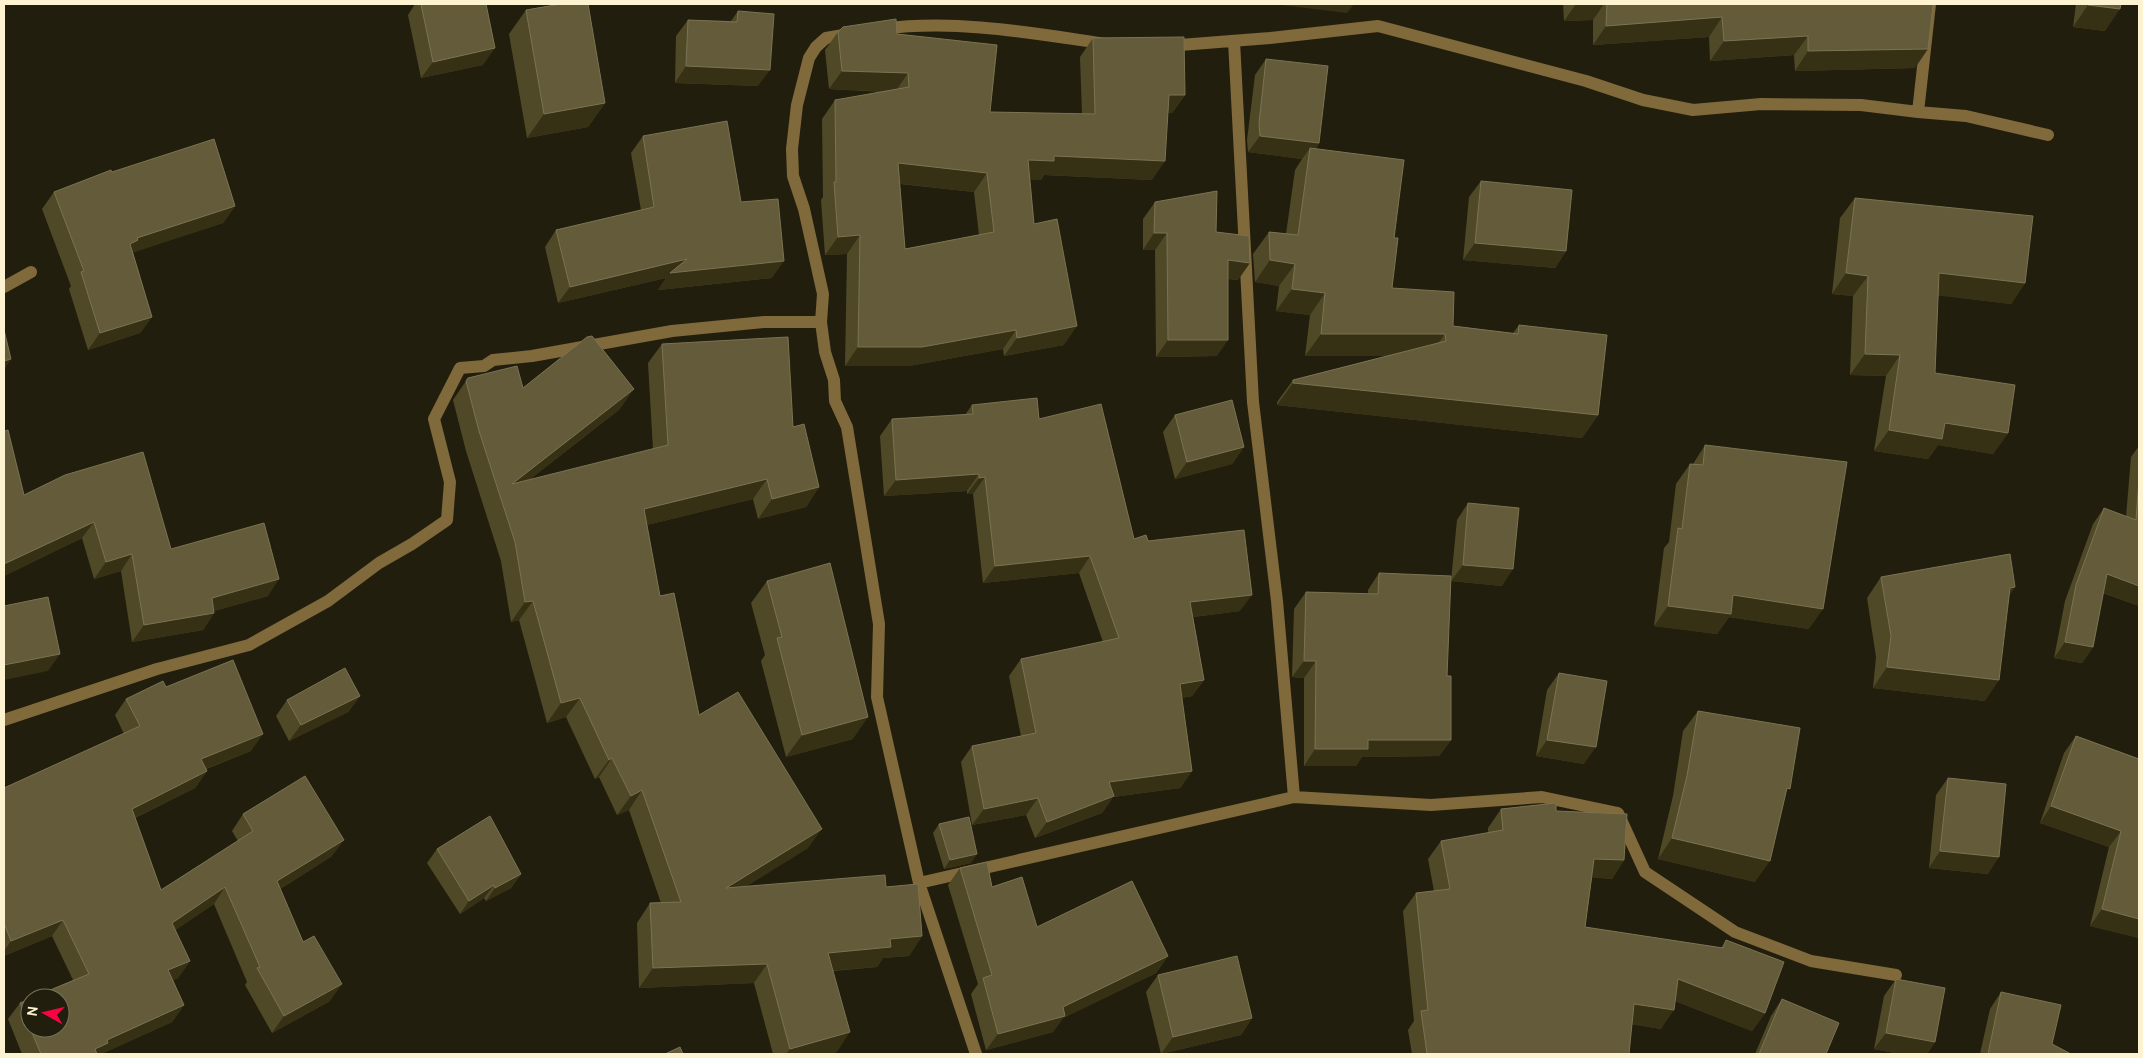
<svg xmlns="http://www.w3.org/2000/svg" width="2143" height="1058" viewBox="0 0 2143 1058" font-family="Cabin,sans-serif">
<rect width="100%" height="100%" fill="#221e0e"/>
<g fill="none" stroke-linecap="round" stroke-linejoin="round">
<!-- minor -->
<path stroke="#80693a" stroke-width="12" d="M881,29c77,-10 150,4 226,15
M849,34l-23,4 -10,9 -7,11 -12,47 -5,44 1,27 11,33 19,85 -2,28 4,30 9,28 1,21 12,26 32,197 -2,73 42,186 57,171
M1234,41l19,361 24,199 17,196
M1167,46l103,-8 108,-12 208,55 57,19 50,10 68,-6 100,1 57,7 12,-108
M1918,112l48,4 82,19
M4,287l27,-15
M4,720l153,-51 92,-24 79,-44 51,-38 33,-19 35,-24 3,-38 -16,-63 26,-51 24,-2 9,-6 39,-4 140,-25 92,-9h57
M919,883l375,-86 137,8 111,-8 76,16 27,59 90,60 76,29 85,14"/>
</g>
<!-- wall -->
<path fill="#504927" fill-rule="evenodd" d="M415,4h71l-3,61 -62,13 -13,-63z
M1563,4h370l-18,64 -120,3 -1,-16 -84,6 -1,-24 -116,8v-25l-29,1z
M2076,4h45l-16,27 -32,-4z
M526,10l79,93 -17,24 -61,11 -18,-104z
M738,11l20,75 -83,-3 1,-47 12,-16 43,1z
M838,32l59,2 93,78 92,2 -2,-57 13,-19 92,57 -13,18h-4l-16,67 -108,-5 -3,5 -11,-1 4,45 30,121 -60,11 -1,-7 -94,17h-64l2,-112 -22,1 -4,-55 2,-3 -1,-78 13,-19 50,-8 -56,-3 -4,-39zM900,184l74,8 5,43 -74,14z
M1266,59l53,84 -3,5 78,90 -2,50 61,38 60,7 6,-8 79,90 -16,23 -305,-33v-3l16,-22 94,-24h-82l5,-41 -34,-4 3,-25 -24,-4 -2,-28 16,-22 17,2 9,-64 7,-11 -54,-7 -1,-12 8,-65z
M643,136l98,66 31,76 -114,12 8,-12 -108,25 -13,-56 11,-17 85,-20 -10,-57z
M112,172l123,34 -12,17 -90,29 19,65 -12,16 -52,17 -19,-61 2,-3 -29,-77 12,-17z
M1481,181l85,70 -11,17 -92,-8 6,-63z
M1855,198l170,85 -14,21 -73,-9 -3,78 73,60 -15,21 -55,-9 -10,14 -54,-8 12,-75 -36,-1 3,-79 -21,-2 8,-76z
M1155,202l61,30 22,48 -10,-1 -11,77 -61,1 -1,-107h-12v-31z
M662,344l131,83 26,60 -13,20 -48,12 -5,-20 -106,26 13,71 39,119 109,133 -62,38 140,1 36,49 -13,20 -26,2 -6,9 -44,4 4,81 -10,2h-54l-19,-71 -115,5 -2,-65 13,-20h11l-32,-93 -12,5 -18,-38 -4,2 -29,-62 -19,6 -28,-103 -8,2 -10,-61 -35,-110 -13,-51 15,-22 55,10 97,21 -91,71 124,-31 -5,-86z
M972,405l67,14 95,120 14,2 92,70 -47,6 11,63 -12,16 -10,2 10,73 -12,17 -67,9 -11,16 -67,25 -9,-23 -54,10 -11,-63 11,-16 49,-10 -12,-60 12,-17 82,-17 -24,-69 -96,10 -10,-89h-6v-3l-83,5 -4,-60 12,-17 73,-4z
M1175,415l69,32 -12,17 -57,15 -12,-47z
M4,431l20,64 147,54 97,47 -54,15v2l-11,17 -71,12 -11,-71 -27,8 -12,-41 -78,38z
M1705,445l104,184 -80,-12 -12,17 -63,-8 10,-78 5,-6 7,-58 14,-20h3z
M2139,446v160l-36,-13 -10,54 -11,16 -28,-5 11,-57 28,-77 11,-16 22,9 5,-60z
M1468,503l34,83 -51,-5 6,-61z
M1379,573l68,103 4,64 -12,16 -77,1 -6,9h-52v-88l-12,-1 2,-68 12,-17 62,2v-4z
M1881,577l128,19 -24,105 -112,-13 3,-31 -9,-59z
M767,581l86,158 -67,18 -25,-96 4,-6 -14,-52z
M1559,673l25,91 -48,-8 11,-66z
M166,687l85,64 -45,18 1,2 -12,17 -60,30 26,72 77,-49 -6,-10 11,-17 89,42 -52,33 50,112 -58,32 -27,-48 2,-3 -33,-78 -39,26 15,31 -12,17 -5,2 11,25 -12,17 -71,32h-79l-14,-35 12,-16 53,-23 -21,-44 -48,20v-168l120,-54 -9,-19 11,-16z
M360,696l-12,16 -59,29 -13,-25 11,-16z
M1698,711l87,84 -30,87 -97,-23 15,-63 10,-65z
M2076,736l63,23v179l-49,-12 19,-79 -69,-24 24,-70z
M1948,778l40,96 -59,-6 7,-73z
M1501,809l55,2 68,49 -12,19 -20,-2 -7,50 136,21 5,-8 39,73 -13,18 -77,-30 -14,28 -29,-5 -3,30h-217l-4,-24 6,-9 -11,-110 13,-18 18,-2 -6,-32 13,-18 47,-8v-5z
M939,824l32,39 -27,6 -11,-36z
M437,849l84,25 -10,14 -25,13 -2,-3 -24,16 -33,-51z
M960,868l32,19 45,40 131,29 -12,17 -93,45 -10,14 -67,18 -15,-56 7,-10 -30,-99z
M1158,975l94,43 -11,17 -80,19 -15,-62z
M1896,979l39,63 -8,12h-27l-26,-5 10,-53z
M2001,992l51,52 19,10h-91l10,-45z
M1782,999l44,55h-71l16,-38z"/>
<!-- shaded-wall -->
<path fill="#363015" d="M1282,4h72l-7,9 -66,-8z
M1576,4h28l-11,16 -29,1z
M2088,5l32,4 -15,22 -32,-4z
M1722,17l-13,20 -116,8 13,-19z
M1808,36l-14,19 -84,6 14,-20z
M495,48l-12,17 -62,13 12,-16z
M1928,49l-13,19 -120,3 13,-20z
M686,66l84,4 -12,16 -83,-3z
M842,71l66,2 -13,19 -66,-3z
M1169,95h16l-13,18 -16,1z
M605,103l-17,24 -61,11 17,-24z
M1260,136l59,7 -10,15 1,-10 -8,11 -54,-7z
M1054,156l111,5 -13,19 -108,-5 -3,5 -26,-1 13,-19z
M898,163l89,10 -13,19 -89,-10z
M235,206l-12,17 -94,31 1,-10 7,-6z
M1154,233h13l-12,17h-12z
M860,235l-13,19 -22,1 13,-18z
M1475,243l91,8 -11,17 -92,-8z
M687,259l97,2 -12,17 -114,12 8,-12 -108,25 12,-16z
M1228,260l22,3 -12,17 -22,-3z
M1270,260l25,4 -16,22 -24,-4z
M1846,273l22,3 -15,20 -21,-2z
M1939,273l86,10 -14,21 -87,-10z
M1292,289l33,4 -15,22 -34,-4z
M152,317l-12,16 -52,17 12,-17z
M1077,326l-13,19 -60,11 13,-18z
M1016,330l-13,19 -94,17h-64l13,-19z
M1321,334h124l-16,22h-124z
M1168,340h60l-11,16 -61,1z
M1865,354l35,1 -14,21 -36,-1z
M11,359l-7,11v-9z
M1293,383l305,32 -16,23 -305,-33z
M634,389l-14,20 -118,92 10,-17z
M1945,423l63,10 -15,21 -55,-9 -10,14 -54,-8 15,-21z
M1244,447l-12,17 -57,15 12,-17z
M979,474l-12,17 -83,5 12,-16z
M985,477l-12,17h-6l12,-16z
M767,479l-14,20 -122,30 13,-20z
M819,487l-13,20 -48,12 14,-20z
M94,522l-12,16 -78,38v-12z
M132,554l-11,17 -27,8 12,-17z
M1090,556l-11,17 -96,10 12,-17z
M1463,565l50,4 -11,17 -51,-5z
M2107,574l32,12v20l-43,-16z
M279,579l-11,17 -68,19 12,-17z
M2015,587l-14,21 9,-20z
M1252,595l-12,16 -62,8 12,-17z
M1733,595l90,14 -14,20 -80,-12 -12,17 -63,-8 14,-20z
M533,601l-14,19 -8,2 14,-20z
M214,613l-11,17 -71,12 12,-17z
M2065,642l28,5 -11,16 -28,-5z
M60,654l-12,17 -44,9v-15z
M1304,661h12l-12,17 -12,-1z
M1887,667l112,13 -14,21 -112,-13z
M1204,680l-12,16 -23,5 11,-17z
M360,696l-12,16 -59,29 12,-16z
M580,698l-14,19 -19,6 14,-20z
M868,717l-15,22 -67,18 16,-22z
M263,734l-12,17 -62,24 12,-16z
M1368,740h83l-12,16 -77,1 -6,9h-52l11,-17z
M1547,740l49,7 -12,17 -48,-8z
M612,758l-13,19 -4,2 14,-19z
M207,771l-12,17 -75,37 12,-16z
M1192,771l-12,17 -67,9 -11,16 -67,25 12,-16 62,-40z
M642,790l-13,20 -12,5 14,-19z
M1038,798l-12,17 -54,10 12,-16z
M2051,806l70,25 -12,16 -69,-24z
M822,829l-14,19 -96,60 14,-20z
M1672,838l98,23 -15,21 -97,-23z
M344,840l-12,16 -67,42 12,-17z
M1940,851l59,6 -11,17 -59,-6z
M977,854l-6,9 -27,6 6,-9z
M1594,859l30,1 -12,19 -31,-2z
M521,874l-10,14 -25,13 9,-13z
M494,885l-10,13 -24,16 9,-13z
M225,887l-11,17 -53,36 11,-17z
M2102,909l37,10v19l-49,-12z
M63,920l-11,16 -48,20v-5l7,-10z
M922,936l-13,20 -26,2 -6,9 -63,5 14,-19 62,-14z
M1168,956l-12,17 -93,45 -10,14 -67,18 12,-16 65,-27z
M190,961l-12,17 -21,9 11,-17z
M767,964l-13,19 -115,5 14,-20z
M1678,979l87,34 -13,18 -87,-34z
M342,984l-12,17 -58,32 12,-17z
M1634,1004l40,6 -13,19 -40,-6z
M184,1005l-12,17 -71,32h-9l3,-5 12,-9z
M1252,1018l-11,17 -80,19 12,-17z
M850,1032l-13,20 -10,2h-41l4,-5z
M1886,1033l49,9 -8,12h-27l-26,-5z"/>
<!-- building -->
<path fill="#635b39" stroke="#7b7351" fill-rule="evenodd" d="M421,4h65l9,44 -62,14z
M561,4h27l17,99 -61,11 -18,-104z
M1607,4h326v1l-5,44 -120,2v-15l-84,5 -2,-24 -116,9z
M2089,4h32l-1,5 -32,-4z
M738,11l36,3 -4,56 -84,-4 2,-46 49,2z
M896,19l1,15 100,11 -7,67 105,2 -2,-76 91,-1 1,58h-16l-4,66 -111,-5v5l-26,-1 6,64 23,-5 20,107 -60,12 -1,-8 -94,17h-64l2,-112 -22,2 -4,-55h2l-1,-82 74,-13 -1,-14 -66,-2 -4,-39 5,-5zM898,163l89,10 7,59 -89,17z
M1266,59l62,7 -9,77 -59,-7 -1,-13z
M727,121l14,81 37,-3 6,62 -114,12 17,-14 -117,28 -14,-57 98,-23 -11,-71z
M214,139l21,67 -98,32 1,2 -8,4 22,73 -52,16 -19,-61 3,-1 -30,-79 57,-22 1,2z
M1310,148l94,12 -10,78h4l-6,50 62,4 -1,34 65,8 1,-9 88,10 -9,80 -305,-32v-3l153,-39 -1,-7h-124l4,-41 -33,-4 3,-25 -25,-4 -1,-28 29,3z
M1481,181l91,9 -6,61 -91,-8z
M1217,191l-1,41 33,4 1,27 -22,-3v80h-60l-1,-107h-13l1,-31z
M1855,198l178,18 -8,67 -86,-10 -4,100 80,12 -7,48 -63,-10 -3,16 -53,-9 11,-75 -35,-1 3,-78 -22,-3z
M4,330l7,29 -7,2z
M592,336l42,53 -122,95 156,-39 -6,-101 126,-7 5,90 11,-3 15,63 -47,12 -5,-20 -123,30 16,87 14,-3 25,122 39,-23 84,137 -96,59 159,-13 1,12 32,-3 4,52 -32,3 1,8 -63,6 22,79 -60,17 -23,-85 -114,4 -3,-65 31,-1 -39,-112 -11,6 -19,-38 -3,2 -29,-62 -19,5 -28,-102 -8,1 -10,-60 -36,-111 -13,-50 2,-3 49,-12 6,22 64,-51z
M1037,398l2,21 62,-15 33,135 12,-4 2,6 96,-11 8,65 -62,7 14,78 -24,4 12,87 -83,11 5,14 -67,26 -9,-24 -54,11 -12,-63 64,-13 -15,-74 98,-21 -29,-82 -95,10 -10,-89 -6,1v-4l-83,6 -4,-61 81,-5 -1,-9z
M1232,400l12,47 -57,15 -12,-47z
M8,430l16,65 41,-20 78,-23 28,97 93,-26 15,56 -67,19 2,15 -70,12 -12,-71 -26,8 -12,-40 -90,42v-133z
M1705,445l142,17 -24,147 -90,-14 -2,19 -63,-8 10,-78 4,1 8,-65 13,1z
M2139,480v106l-32,-12 -14,73 -28,-5 11,-57 28,-77 32,12z
M1468,503l51,5 -6,61 -50,-4z
M2010,554l5,33 -5,1 -11,92 -112,-13 4,-31 -10,-59z
M830,563l38,154 -66,18 -25,-97 5,-1 -15,-56z
M1379,573l72,3 -4,100h4v64h-83v9h-53l1,-88h-12l2,-69 72,2z
M48,597l12,57 -56,11v-59z
M233,660l30,74 -62,25 6,12 -75,38 29,81 92,-59 -10,-17 62,-38 39,64 -67,41 26,61 11,-6 28,48 -58,32 -27,-48 3,-1 -35,-80 -53,36 18,38 -22,9 16,35 -77,35 1,3 -13,6 2,5h-56l-11,-26h30v-30h-29l58,-24 -26,-54 -52,21 -7,-18v-135l136,-62 -14,-27 37,-18 3,6z
M345,668l15,28 -59,29 -14,-25z
M1559,673l48,8 -11,66 -49,-7z
M1698,711l102,17 -10,61 -3,-1 -17,73 -98,-23 15,-62z
M2076,736l63,23v160l-37,-10 19,-78 -70,-25z
M1948,778l58,6 -7,73 -59,-6z
M1556,803v8l71,3 -3,46 -30,-1 -9,68 138,21 3,-8 58,22 -19,51 -87,-34 -4,31 -40,-6 -5,50h-202l-6,-43 7,-1 -12,-117 34,-4 -9,-48 62,-11 -2,-21z
M490,816l31,58 -26,14 -1,-3 -25,16 -32,-52z
M969,817l8,37 -27,6 -11,-36z
M987,862l5,25 30,-10 15,50 95,-46 36,75 -105,51 2,9 -67,18 -15,-56 9,-3 -32,-107z
M1237,956l15,62 -79,19 -15,-62z
M1896,979l49,9 -10,54 -49,-9z
M2001,992l60,13 -9,39 19,10h-83z
M30,999v29l-10,-25z
M1782,999l57,24 -13,31h-67z
M680,1047l3,7h-18z"/>
<!-- border -->
<rect width="2143" height="1058" fill="none" stroke="#fef3d0" stroke-width="10"/>
<!-- north arrow -->
<g transform="translate(45 1013) rotate(278)"><circle r="24" fill="#221e0e" stroke="#7a735c"/>
<path d="M0-4L9 19L0 12L-9 19Z" fill="#f60443"/>
<text y="-8" font-size="14" font-weight="bold" text-anchor="middle" fill="#fef3d0">N</text>
</g>
</svg>
